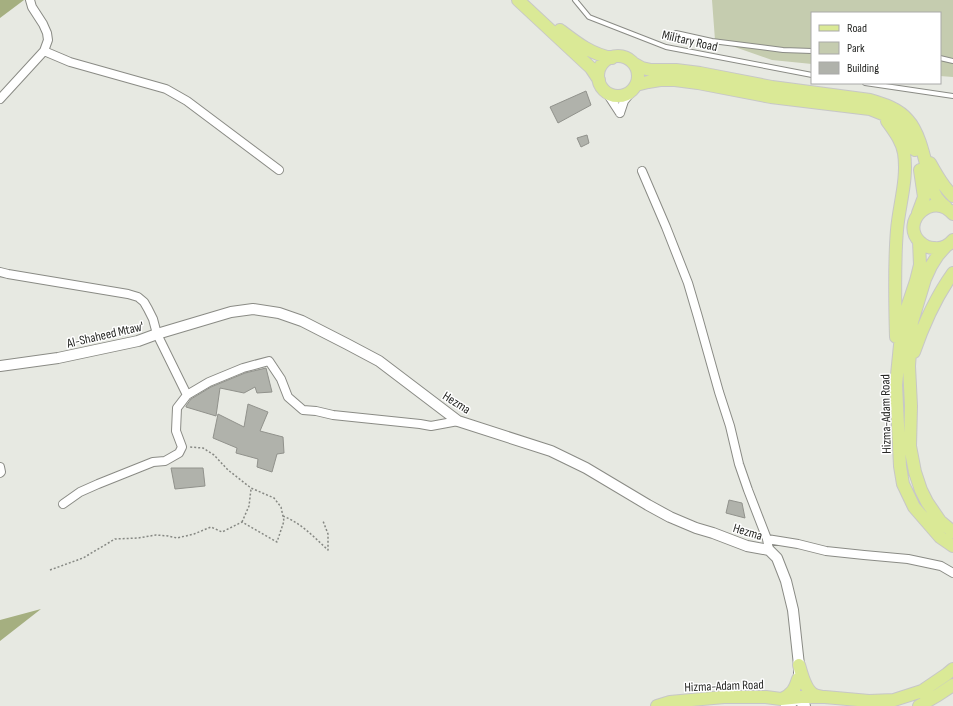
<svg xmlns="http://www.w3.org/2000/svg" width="953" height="706" viewBox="0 0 953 706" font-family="'Sofia Sans Condensed',sans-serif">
<rect width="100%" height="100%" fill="#e7e9e2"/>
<!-- green -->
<path fill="#c5ccaf" d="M712,0h241v77l-13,-1v-63h-128v51l-40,-4 -57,-20z"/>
<!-- forest -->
<path fill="#a5af80" d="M0,0h24l-24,18z
M41,609l-41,32v-21z"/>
<!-- building -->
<path fill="#b0b2ab" stroke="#91928c" d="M586,91l5,14 -33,18 -8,-16z
M587,135l2,8 -8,4 -4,-9z
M266,368l6,24 -15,1 -2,-6 -11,6 -24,-5 -4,28 -30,-9v-1l5,-7 20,-12 34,-14z
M248,404l20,8 -8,19 23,6 1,16 -7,1 -5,18 -15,-5 1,-8 -22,-6 1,-5 -24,-10 5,-24 26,13z
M171,468h32l2,18 -30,3z
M729,500l13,3 3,15 -19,-5z"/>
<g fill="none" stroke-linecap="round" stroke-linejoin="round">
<defs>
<path id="service" d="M575,0l14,17 77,30 146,28
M676,33l36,8 71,9 29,1
M940,58l13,3
M865,83l88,13"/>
<path id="minor" d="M44,51l26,11 96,27 21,12 92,69
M607,93l13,20
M0,99l44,-48 4,-11 -1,-7 -4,-9 -11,-17 -2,-7
M620,113l4,-12 8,-10
M642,171l24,56 22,56 10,34 21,75 11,34 9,38 9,26 19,49 2,11
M0,272l8,2 120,20 10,3 6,5 4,7 5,10 4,15 30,61
M0,467l1,5 -1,1
M63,504l17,-12 18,-8 55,-22 12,-1 14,-8 3,-6 -6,-16 1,-23 10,-13 22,-13 34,-14 26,-7 12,18 7,18 15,13 13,1 17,4 87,9 11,2 27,-5
M767,539l31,5 28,7 38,4 44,4 33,7 12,7"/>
<path id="tertiary" d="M0,366l58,-8 80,-17 19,-7 74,-22 22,-3 26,4 23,8 45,23 32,17 79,60 93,30 35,17 62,37 22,12 26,11 17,5 34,13 22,4 8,8 9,23 7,29 6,55v8
M797,697l2,3 6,6
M786,706c5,-3 11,-6 11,-11"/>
<path id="primary" d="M518,0l73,68 8,12
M560,30c17,13 31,24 52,28
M598 76a20 20 0 1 1 40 0a20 20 0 1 1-40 0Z
M633,63l9,5 9,2h25l24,3 72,14 98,13c14,4 29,9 38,20 11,12 16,36 20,52 2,9 4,19 9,26 3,4 6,7 9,9
M636,85l12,-3 12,-2h15l23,3 73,14 99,12 20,8 14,12 11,21
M887,121c7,10 15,20 17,32 4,26 -5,52 -7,77 -3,35 -2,72 -1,107
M930,163c7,12 13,24 23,33
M918,213l6,-16 -4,-27
M953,214c-20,-24 -54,8 -33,28 4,4 9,6 14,6 8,1 14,-2 19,-8
M919,241l1,24 -4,16 -10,30 -6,34 -4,40 4,81 3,18 11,23 26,30 13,9
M946,246l-8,9 -7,11 -6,13 -13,43 -3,44 2,40 -1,40 5,26 6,18 6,12 13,19 13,11
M914,352c10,-29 21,-54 39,-79
M799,665c3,9 6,26 16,30 2,1 4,1 7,2
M782,699c10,-5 13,-10 16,-20
M657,706l13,-4 54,-5h42l15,2 20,-2h24l44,4 25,-1 28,-9 25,-17 6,-5
M919,706l19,-11 15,-10"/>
</defs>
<!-- service casing -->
<use href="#service" stroke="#8a8b85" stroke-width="6"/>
<!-- minor casing -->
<use href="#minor" stroke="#8a8b85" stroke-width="10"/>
<!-- tertiary casing -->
<use href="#tertiary" stroke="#8a8b85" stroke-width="12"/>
<!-- primary casing -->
<use href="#primary" stroke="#c7c7c7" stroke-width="14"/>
<!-- path -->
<path stroke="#868883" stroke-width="1.5" stroke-dasharray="2 2" stroke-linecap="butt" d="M283,516c18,7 31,21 45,34v-16l-5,-13
M242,522l7,-16 2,-17
M50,570l33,-12 32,-19 23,-1 18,-3 12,1 9,2 17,-4 17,-7 11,5 20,-10 35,20 7,-21 -3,-14 -7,-9 -23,-10 -23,-18 -14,-15 -11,-7 -13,-1"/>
<!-- service -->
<use href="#service" stroke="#fff" stroke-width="4"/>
<!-- minor -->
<use href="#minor" stroke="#fff" stroke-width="8"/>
<!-- tertiary -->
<use href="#tertiary" stroke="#fff" stroke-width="10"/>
<!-- primary -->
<use href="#primary" stroke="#dae996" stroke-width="12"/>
</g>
<g text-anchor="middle" stroke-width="3" stroke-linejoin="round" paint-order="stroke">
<!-- street labels -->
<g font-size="13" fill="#282926" stroke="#fff">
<text transform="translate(690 40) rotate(13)" y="5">Military Road</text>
<text transform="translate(105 334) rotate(-13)" y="5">Al-Shaheed Mtaw'</text>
<text transform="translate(457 402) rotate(32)" y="5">Hezma</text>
<text transform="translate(885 414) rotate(-91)" y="5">Hizma-Adam Road</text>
<text transform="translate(748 531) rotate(17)" y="5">Hezma</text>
<text transform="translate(724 685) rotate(-2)" y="5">Hizma-Adam Road</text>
</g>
</g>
<!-- legend -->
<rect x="811" y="12" width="130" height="72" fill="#ffffff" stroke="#a9a9a8"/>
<rect x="819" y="25" width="20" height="6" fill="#dae996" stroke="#a9a9a8"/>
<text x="847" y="32" font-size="12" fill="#282926">Road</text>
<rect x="819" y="42" width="20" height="12" fill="#c5ccaf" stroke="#a9a9a8"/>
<text x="847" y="52" font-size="12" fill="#282926">Park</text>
<rect x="819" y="62" width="20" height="12" fill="#b0b2ab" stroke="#a9a9a8"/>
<text x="847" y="72" font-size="12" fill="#282926">Building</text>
</svg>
